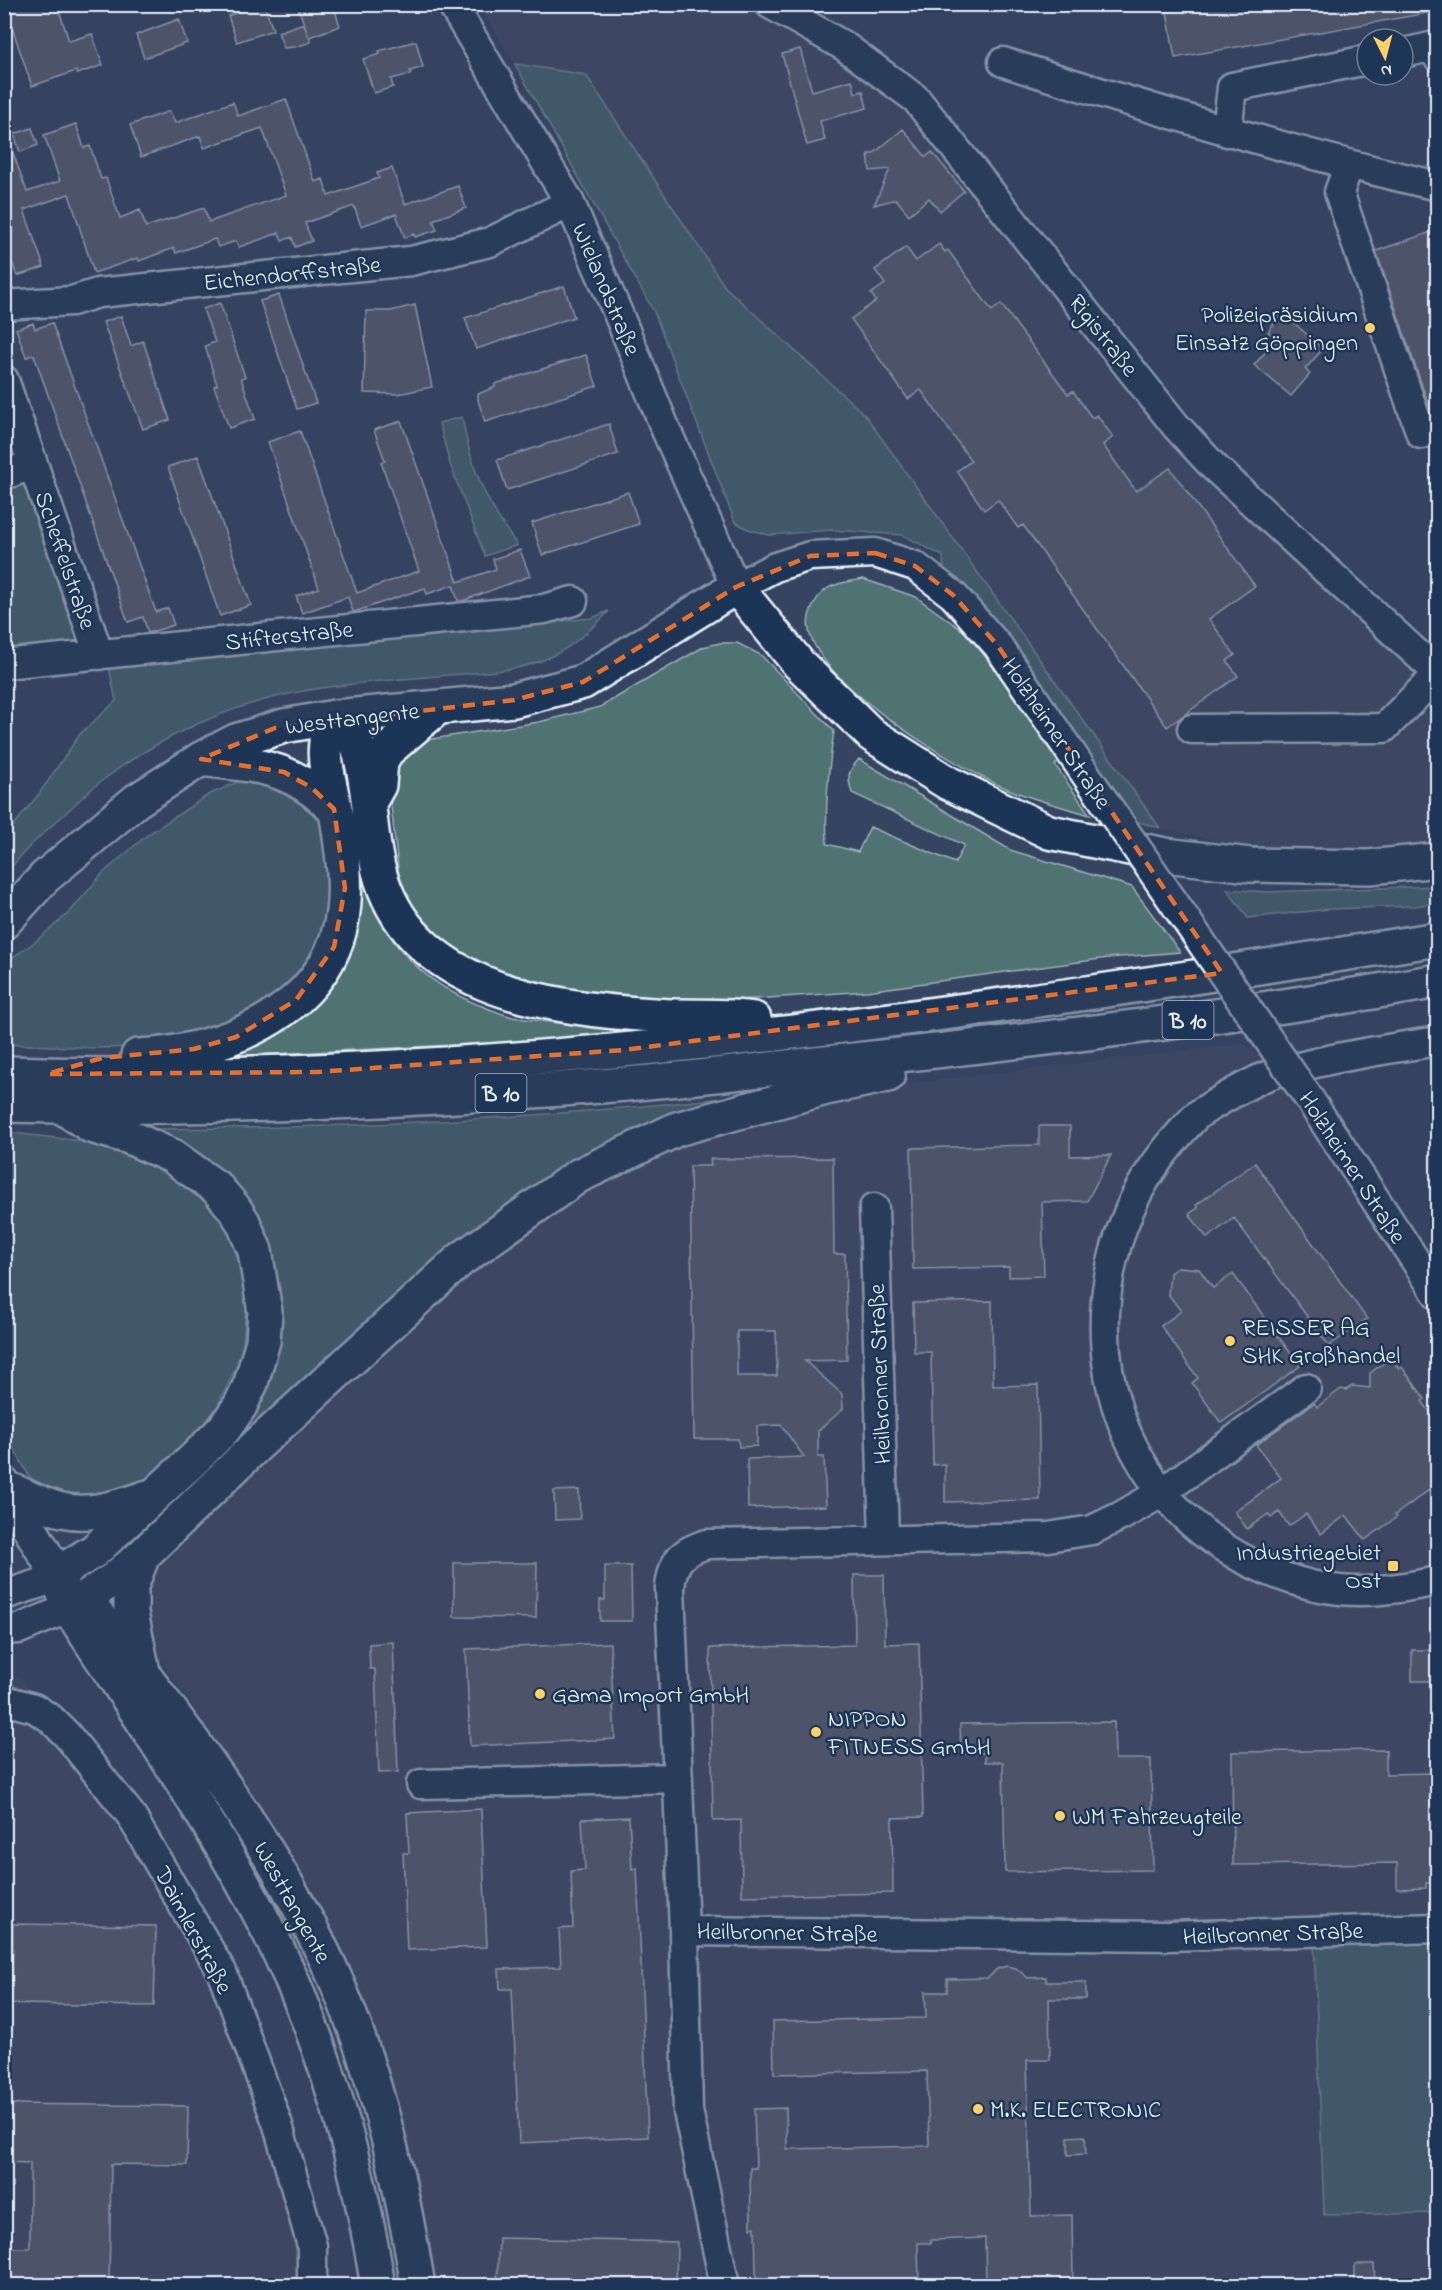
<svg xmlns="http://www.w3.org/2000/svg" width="1442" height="2290" viewBox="0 0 1442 2290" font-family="'Indie Flower',sans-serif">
<rect width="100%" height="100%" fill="#354461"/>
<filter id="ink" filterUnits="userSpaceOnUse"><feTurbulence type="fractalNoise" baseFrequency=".0167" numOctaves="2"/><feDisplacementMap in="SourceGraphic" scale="12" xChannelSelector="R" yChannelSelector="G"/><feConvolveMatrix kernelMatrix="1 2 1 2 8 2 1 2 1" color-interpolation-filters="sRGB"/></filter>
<g filter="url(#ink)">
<!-- built -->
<path fill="#464e68" d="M479,5h273l140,94 32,-8 278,347 235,227v180l-29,4 -131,4 -117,-25 -295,-413 -140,-128 -139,-211 -71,-12z
M1245,1044l63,53 129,189v999h-1004l-11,-73 -35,-132 -48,-133 -46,-90 -143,-215 -6,-68 311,-300 121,-88 245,-92z
M5,1673l17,5 203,320 81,250v37l-301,1z"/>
<!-- green -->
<path fill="#4f7273" stroke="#9cb2b6" stroke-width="1.5" d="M515,64l71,11 139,212 140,128 295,413 -42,-12 -174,-245 -1,-15 -40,-21 -71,-5 -63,5 -21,-6 -13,-7 -81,-210z
M462,417c9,53 24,85 55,128l-32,11 -35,-92 -11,-41z
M23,480l59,152 -4,8 -9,9 -64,8 -1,-174z
M863,579l53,18 53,38 93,124 -7,6 35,50c-27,-8 -56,-15 -82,-26 -45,-18 -219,-119 -198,-176 10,-28 26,-30 53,-34z
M609,611c-17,18 -36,35 -57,45 -32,16 -68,16 -103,19 -46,4 -94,7 -140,15 -76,13 -150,46 -210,93 -15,11 -27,25 -41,37 -19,17 -39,35 -53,56v-40l34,-42 41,-60 36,-33 -7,-34 483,-49z
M720,643h17l24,12 73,76c-6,39 -9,74 -7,113l31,8 12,-25 85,36 9,-18 -112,-52c-5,-17 -5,-20 7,-34l151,91 122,37 48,65 -72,6 -241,33 -126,9 -105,-1 -89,-12 -43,-13 -49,-24 -37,-33 -12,-21 -7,-20 -9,-79 4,-30 11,-20 21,-7 113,-18 61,-15 103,-60z
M341,750c15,24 10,53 13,80 1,12 4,24 7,36 15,70 59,118 126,142 8,3 17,7 26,9 38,7 79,9 117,12v7l-398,20 -1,-5 105,-96z
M267,779l51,31 11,26 5,81 -29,55 -33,34 -98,40 -78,2 -91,-4v-81l31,-22 33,-28 34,-40 44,-38 61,-40 32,-14z
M1437,886v17l-24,3 -83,3 -82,9 -21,-29 40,3z
M724,1098l-1,7 -97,36 -532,436 13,-19 13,-14 83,-70 28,-31 31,-196 -125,-118c196,0 392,-10 587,-31z
M5,1132l93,11 53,15 47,30 26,29 17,33 5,56 -4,49 -26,54 -33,43 -47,38 -31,14 -55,-10 -21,-18 -24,-44z
M1437,1938v275l-113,2 -10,-276z"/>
<!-- building -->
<path fill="#6c6777" stroke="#e8f1f8" stroke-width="1.5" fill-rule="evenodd" d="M4,4h53l12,37 23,-7 11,31 -26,9 -1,-3 -44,15z
M259,4h5l9,26 -36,12 -9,-26z
M297,4h36l7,22 -31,11 2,5 -16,5 -11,1 -6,-16 26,-9 4,12z
M1209,4h218l1,9 -253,45 -8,-46z
M179,19l8,24 -43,15 -8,-23z
M416,41l7,26 -13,4 1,3 -20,5 2,8 -19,6 -11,-34 17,-5 -1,-3z
M800,49l12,42 40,-11 3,13 8,-2 4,17 -47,13 5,19 -18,5 -25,-91z
M286,99l29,83 8,-3 5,17 51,-18 -2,-5 15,-5 13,36 53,-18 8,22 -33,12 4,10 -22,7 -1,-3 -9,4 -9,-24 -35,12 -7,-20 -49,17 7,18 -17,6 -3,-10 -10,4 -3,-8 -40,14 -3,-6 -18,6 -3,-8 -39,14 -2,-5 -35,13 -1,-3 -44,15 -25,-79 -45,16 20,57 -27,9 -13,-36v-104h3l20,56 33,-11 -16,-46 32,-11 8,24 6,-2 11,33 5,-1 14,40 20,-8 6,17 58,-19 5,14 77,-27 -24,-67 -58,20 -4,-12 -59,21 -11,-32 40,-14 5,12 58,-21 5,14z
M32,128l6,17 -18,7 -6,-18z
M903,129l23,28 6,-5 32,39 -24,20 -11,-13 -20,17 -13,-16 -22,6 16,-36 -20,2 -2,-17h5z
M1437,230v177l-7,2 -54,-158z
M939,244l6,8 3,-2 44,61 9,-7 67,90 5,-3 19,27 5,-3 16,22 -10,8 33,46 34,-23 85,118 -46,33 26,36 -8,6 11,15 -71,51 -144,-202 -5,3 -20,-28 -14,10 -27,-39 14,-10 -50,-71 -13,9 -57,-80 25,-18 -5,-7 14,-10 -10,-14 31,-23 10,14z
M564,286l10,31 -98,32 -11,-31z
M279,295l37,108 -19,6 -37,-108z
M220,303l25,74 -4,1 14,41 -26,9 -15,-42 3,-1 -12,-39 10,-4 -12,-33z
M415,305l17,82 -34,7 -34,-1 2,-82h25z
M1282,312l41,37 -18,20 5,5 -19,22 -37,-31 22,-25 -8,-8z
M121,316l10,30 12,-5 27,79 -27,9 -40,-107z
M33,323l2,6 17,-6 104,289 12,-4 6,17 -26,8 -5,-16 -15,5 -94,-267 -8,2 -10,-28z
M586,355l11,31 -112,36 -7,-22v-6l17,-7v-3z
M401,421l57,161 38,-13 -3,-10 27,-9 10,26 -68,25h-4l-5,-16 -26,9 -2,-6 -68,23 -4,1 -5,-15 -46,16 -6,-17 23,-8 -51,-146 32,-11 57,162 62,-22 -38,-109 4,-1 -11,-31z
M609,424l9,30 -111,36 -10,-30z
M198,456l53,149 -31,11 -52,-149z
M628,492l11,32 -97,31 -10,-32z
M1039,1126h31v30l41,-1 -24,46 -45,1 2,74 -35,1v-10l-96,2 -2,-121 128,-3z
M833,1158l1,96h11l2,106 -42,1 37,33 1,15 -25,22v26h6l2,49 -78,2 -1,-49 57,-2 -23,-32 -24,1v20l-18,1 -1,-8h-44l-4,-273h21l-1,-7zM737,1331h39l1,45h-40z
M1255,1163l112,156 -38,27 -95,-128 -27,20 -18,-24 9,-6 -2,-3z
M1178,1267l21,2 14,19 20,-14 67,92 -79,57 -29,-40 6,-5 -37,-52 20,-15 -13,-17 2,-21z
M992,1301l1,85 45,-1 2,115 -95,2v-38l-12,1 -2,-113h-17l-1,-49z
M1391,1358l8,11 3,-2 23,32 -3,2 15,21v62l-42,31 2,2 -32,23 -19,-25 -25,19 -15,-20 -17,12 -10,-14 -8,6 -3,-4 -21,15 -12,-17 46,-34 -25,-33 58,-42 3,4 24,-18 5,1 6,-4 18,2v-15z
M579,1490l1,29 -25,1 -1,-29z
M454,1563h83l-1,55 -82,-1z
M605,1566h26l1,55h-32v-21h5z
M854,1575h30l1,69 34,-1 4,174 -31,1 1,75 -151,3 -1,-76 -28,1 -3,-173 145,-3z
M393,1642l5,130 -19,1 -4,-104h-5l-1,-25z
M610,1643l5,96 -145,7 -4,-97z
M1412,1650h25v31h-25z
M1114,1722l1,37h36l2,111 -148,2 -2,-110h-18v-9l-24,1 -1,-30z
M1386,1750v24l51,-1v110h-11v5l-29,1v-26l-164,2 -1,-113z
M481,1809l6,138 -80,3 -4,-97h6l-2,-40z
M629,1817l3,52 5,-1 11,269 -129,6 -7,-154h-12l-1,-20 62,-2 -2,-38 14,-1 -2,-57 14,-1 -3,-51z
M13,1924l143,2 -2,80 -142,-2z
M1006,1966l10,2 12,10 18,-1v5h40v17h-37l1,61h-23l4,156 41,-1 1,71h-87l-1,-48 -54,2v3h-13l1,43h-160l-3,-13 -1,-46 -4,1 -1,-60h6l-2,-59 32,-1 1,41 142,-3 -2,-75 -153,3 -1,-53 153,-3 -1,-26h22v-13l41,-1 9,-9z
M4,2104l184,2 -1,59 -76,-1 -2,122h-105v-38h26v-85l-26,-1z
M1085,2136l1,18 -18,1v-18z
M499,2238l178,4 -1,44h-179z
M1355,2264h19l1,22h-20z"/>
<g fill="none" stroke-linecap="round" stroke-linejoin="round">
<defs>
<path id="minor" d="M452,4l118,199 47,108 49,119 70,157 39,-20 35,-11 65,-3 40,13 38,29 45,51 95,139
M770,4l74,42 72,53 260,327 37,40 225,207
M1403,53l32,-7 3,11
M1003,62c144,45 287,90 435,124
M1227,132l5,-45 135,-27
M1349,165l-10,27 82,242 17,-6
M4,305l68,-4 26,-8 313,-32 79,-19 80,-39
M4,380l95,275
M4,475l28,-10
M4,664l540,-55 29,-8
M1192,729l192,-1 54,-54
M1438,1041c-44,7 -88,13 -131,24 -12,3 -26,5 -38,10 -18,7 -52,27 -69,38 -6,4 -11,11 -17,17 -23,25 -41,50 -54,81 -58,134 -10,286 122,352 33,16 72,28 109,28 26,0 52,-5 78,-10
M1308,1097l130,198
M874,1208l10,331
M4,1595l37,-12 16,-9
M4,1630l15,-1 50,-21
M4,1700l30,8 16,10 17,17 63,79 92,158 56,153 34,121v40
M421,1784l257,-6
M684,1931l485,5 269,-8
M725,2286l-37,-175 -4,-180 -14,-343c3,-27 10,-36 37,-44l341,-7 44,-7 29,-14 40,-23 145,-105"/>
<path id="major" d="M4,922l41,-45 91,-76 65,-42 35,-18 48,-15 51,-9 179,-17 69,-18 153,-95 63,77 73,71 76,48 101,49 116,23 85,10 119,2 69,-7
M4,1485l53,89 12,34c67,104 139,206 196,316 59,113 93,236 113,362
M87,1601c88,114 179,231 241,362 46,98 73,216 90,323"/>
<path id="highway" d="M201,759c57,7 90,6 133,50
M371,799l8,-14 2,-24 6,-10 50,-43
M138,1056c82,-3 184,-42 203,-132 7,-33 2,-68 -3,-101 -5,-34 -24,-74 -3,-106 6,6 15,12 19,20 14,30 15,87 22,121 24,129 169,151 278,157 33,3 68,-1 100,4
M4,1073c482,15 960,-59 1434,-134
M4,1105c208,5 415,-4 622,-21 70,-6 139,-15 209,-22 201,-21 403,-46 603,-81
M6,1488c18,7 37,18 56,22 29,7 59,-4 86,-13
M143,1555l-12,31v27l12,59
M57,1574l37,-23 101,-93 29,-29 16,-23 11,-23 12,-42 2,-29 -10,-61 -12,-29 -9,-14 -17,-20 -45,-32 -43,-19 -38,-11 -27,-18
M69,1608l45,-29 29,-24 113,-109 204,-186 118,-84 99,-47 149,-41 62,-13"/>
</defs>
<!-- minor casing -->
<use href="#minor" stroke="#e8f1f8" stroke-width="33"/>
<!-- major casing -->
<use href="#major" stroke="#e8f1f8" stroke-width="38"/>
<!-- highway casing -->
<use href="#highway" stroke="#e8f1f8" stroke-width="38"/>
<!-- minor -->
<use href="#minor" stroke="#1d3557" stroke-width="28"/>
<!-- major -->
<use href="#major" stroke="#1d3557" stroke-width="33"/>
<!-- highway -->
<use href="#highway" stroke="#1d3557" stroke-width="33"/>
<defs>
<path id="minor-bridge" d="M1093,785l215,312"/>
</defs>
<!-- minor-bridge casing -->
<use href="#minor-bridge" stroke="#e8f1f8" stroke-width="33" stroke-linecap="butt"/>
<!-- minor-bridge -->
<use href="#minor-bridge" stroke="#1d3557" stroke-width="28"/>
</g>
</g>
<!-- marked area -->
<path d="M0 0H1442V2290H0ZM875,553l40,13 38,29 45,51 224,327 -599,77 -306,22 -270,2 55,-16 92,-9 42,-12 60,-37 38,-53 11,-59 -11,-79 -22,-21 -28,-16 -83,-13 74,-31 239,-28 69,-18 153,-95 74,-31z" fill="#354461" fill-opacity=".55" fill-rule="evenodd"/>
<path fill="none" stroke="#e8702f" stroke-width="4.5" stroke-dasharray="12 8" stroke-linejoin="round" d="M875,553l40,13 38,29 45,51 224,327 -599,77 -306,22 -270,2 55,-16 92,-9 42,-12 60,-37 38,-53 11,-59 -11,-79 -22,-21 -28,-16 -83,-13 74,-31 239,-28 69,-18 153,-95 74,-31z"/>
<!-- markers -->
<g fill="#ffd166" stroke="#1d3557" stroke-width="2">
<circle cx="1370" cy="328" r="6"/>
<circle cx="1230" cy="1341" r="6"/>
<rect x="1387" y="1560" width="12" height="12" rx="3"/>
<circle cx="540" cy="1694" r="6"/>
<circle cx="816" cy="1732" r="6"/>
<circle cx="1060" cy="1816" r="6"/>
<circle cx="978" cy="2109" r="6"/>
</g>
<g text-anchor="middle" stroke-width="5" stroke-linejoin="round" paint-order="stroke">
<!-- shield labels -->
<g fill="#1d3557" stroke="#abb9c8" stroke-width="1.5">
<rect x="1162.5" y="1001" width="51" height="38" rx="4.5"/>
<rect x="475.5" y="1074" width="51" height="38" rx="4.5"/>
</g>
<g font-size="22" font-weight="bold" fill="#e8f1f8">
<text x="1188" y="1028">B 10</text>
<text x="501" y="1101">B 10</text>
</g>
<!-- street labels -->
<g font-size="24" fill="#e8f1f8" stroke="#1d3557">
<text transform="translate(292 273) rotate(-6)" y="8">Eichendorffstraße</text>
<text transform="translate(607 289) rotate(67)" y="8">Wielandstraße</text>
<text transform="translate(1104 335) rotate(52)" y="8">Rigistraße</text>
<text transform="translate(66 560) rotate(71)" y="8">Scheffelstraße</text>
<text transform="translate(289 635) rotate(-6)" y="8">Stifterstraße</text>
<text transform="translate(352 718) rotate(-7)" y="8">Westtangente</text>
<text transform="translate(1057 733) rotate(56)" y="8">Holzheimer Straße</text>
<text transform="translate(1353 1167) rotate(57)" y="8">Holzheimer Straße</text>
<text transform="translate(879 1374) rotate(-92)" y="8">Heilbronner Straße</text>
<text transform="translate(293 1902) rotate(61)" y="8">Westtangente</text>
<text transform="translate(194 1930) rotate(62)" y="8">Daimlerstraße</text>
<text transform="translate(787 1932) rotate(1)" y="8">Heilbronner Straße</text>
<text transform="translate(1273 1933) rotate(-2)" y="8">Heilbronner Straße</text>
</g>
<!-- poi labels -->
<g font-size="24" fill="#e8f1f8" stroke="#1d3557" text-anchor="start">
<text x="1358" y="322" text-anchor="end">Polizeipräsidium<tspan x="1358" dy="28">Einsatz Göppingen</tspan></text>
<text x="1242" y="1335">REISSER AG<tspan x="1242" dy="28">SHK Großhandel</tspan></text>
<text x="1381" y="1560" text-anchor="end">Industriegebiet<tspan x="1381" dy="28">Ost</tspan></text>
<text x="552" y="1702">Gama Import GmbH</text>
<text x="828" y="1726">NIPPON<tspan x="828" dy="28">FITNESS GmbH</tspan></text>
<text x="1072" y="1824">WM Fahrzeugteile</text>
<text x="990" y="2117">M.K. ELECTRONIC</text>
</g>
</g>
<!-- margin -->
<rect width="1442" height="2290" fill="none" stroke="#1d3557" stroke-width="24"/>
<rect x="12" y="12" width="1418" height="2266" fill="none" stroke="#e8f1f8" stroke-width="2" filter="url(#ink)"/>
<!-- north arrow -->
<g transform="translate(1385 57) rotate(174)"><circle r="28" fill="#1d3557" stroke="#6e8097" stroke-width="1.5"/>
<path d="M0-4.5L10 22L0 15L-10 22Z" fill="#ffd166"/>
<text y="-9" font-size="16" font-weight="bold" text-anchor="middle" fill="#e8f1f8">N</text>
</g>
</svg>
